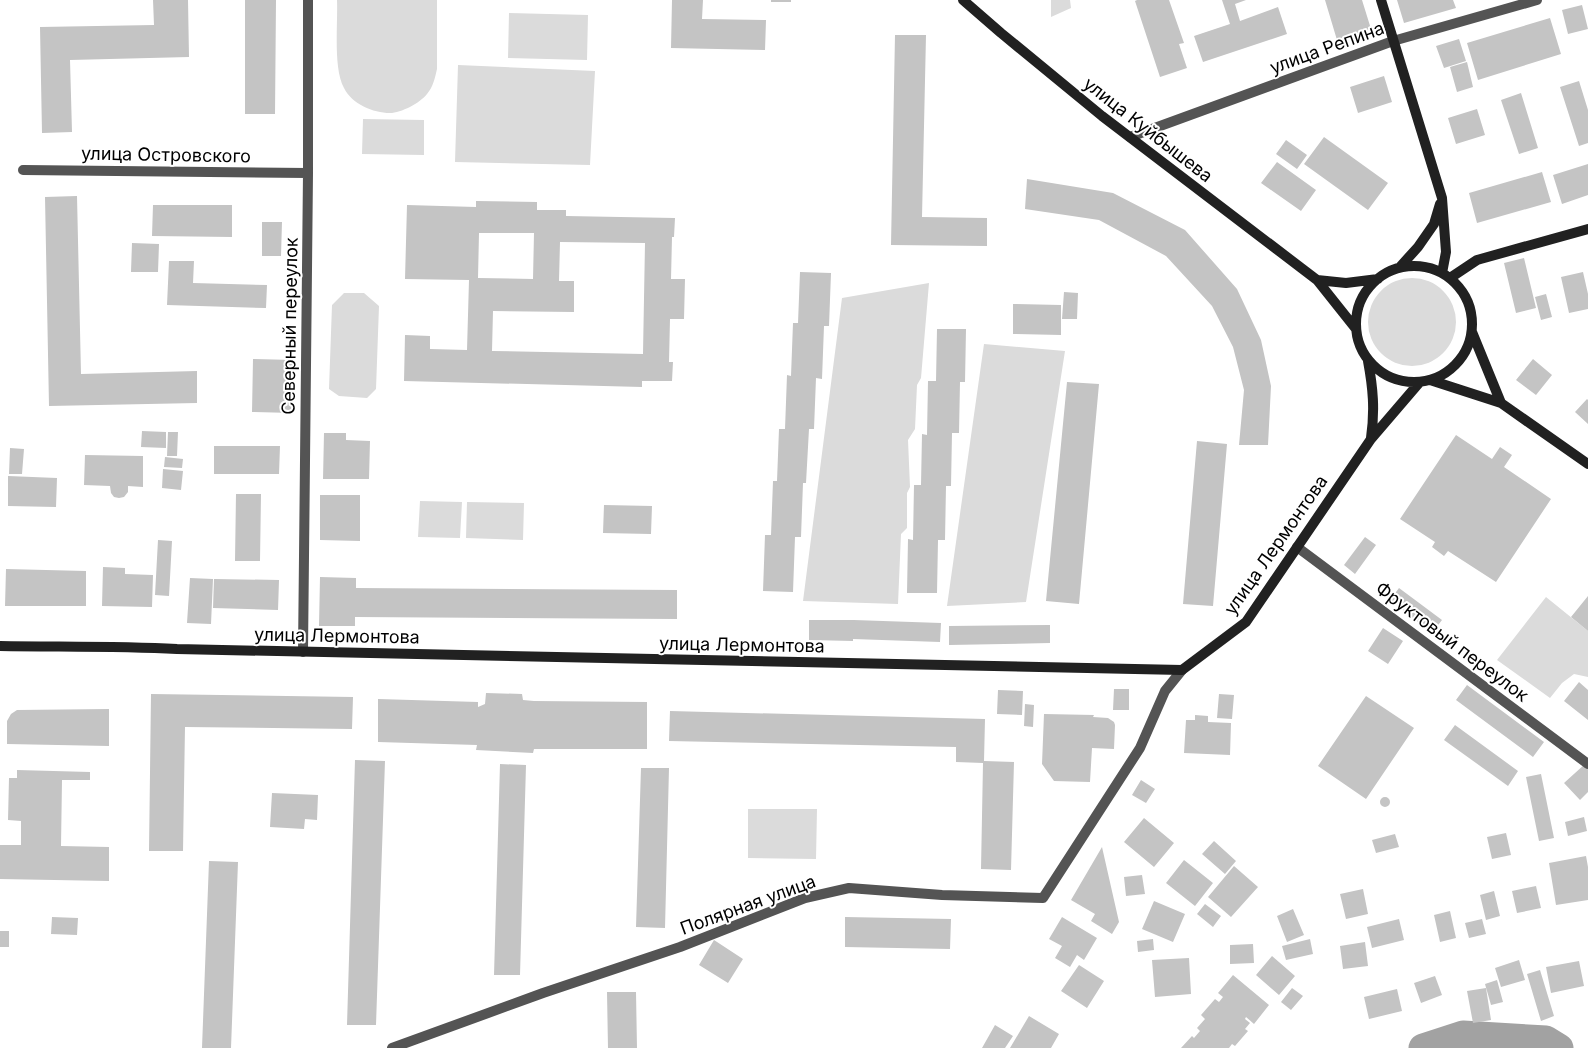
<svg xmlns="http://www.w3.org/2000/svg" width="1588" height="1048" viewBox="0 0 1588 1048" font-family="Inter,sans-serif">
<rect width="100%" height="100%" fill="#fff"/>
<!-- green -->
<path fill="#dbdbdb" d="M337,0h100v69c-2,9 -4,18 -10,25 -7,9 -26,19 -37,19 -17,0 -38,-9 -46,-25 -11,-20 -6,-64 -7,-88z
M1051,0h19l1,8 -20,9z
M509,13l79,2 -1,45 -79,-2z
M458,65l137,6 -5,94 -135,-3z
M363,119l61,1v35l-62,-1z
M1368 322a44 44 0 1 1 88 0a44 44 0 1 1-88 0Z
M929,283l-8,95 -4,7 -2,44 -7,11 2,47 -3,6v35l-6,6 -3,70 -95,-3 39,-303z
M344,293h20l15,13 -3,83 -9,9 -28,-2 -10,-7 3,-84z
M984,344l81,7 -39,251 -79,4z
M420,501l42,1 -2,36 -42,-1z
M467,502l57,1 -1,37 -57,-2z
M1546,597l42,34v46l-14,-3 -12,9 -12,15 -53,-38z
M748,809h69l-1,50 -68,-1z"/>
<g fill="none" stroke-linecap="round" stroke-linejoin="round">
<!-- river -->
<path stroke="#a2a2a2" stroke-width="29" d="M1423,1048l40,-13 83,5 13,8"/>
</g>
<!-- building -->
<path fill="#c4c4c4" fill-rule="evenodd" d="M153,0h35l1,57 -119,3 2,72 -30,1 -2,-106 114,-2z
M245,0h31l-1,114h-30z
M672,0h31l-1,19 64,1 -1,30 -94,-2z
M771,0h20v2h-20z
M1137,0h32l15,43 -5,1 8,24 -27,9 -25,-76z
M1222,0h24l-11,4 5,17 38,-14 9,27 -84,28 -9,-26 36,-12z
M1325,0h37l9,29 -34,11z
M1397,0h56l3,8 -52,15z
M1582,5l6,24 -20,5 -6,-24z
M1550,18l11,36 -83,26 -11,-37z
M895,35h31l-4,182 65,1v28l-96,-1z
M1459,39l7,22 -22,7 -8,-22z
M1467,62l6,25 -16,5 -7,-25z
M1384,76l8,26 -34,11 -8,-26z
M1579,81l9,29v33l-9,3 -19,-59z
M1521,93l17,55 -19,6 -18,-54z
M1477,109l8,26 -29,9 -8,-26z
M1324,137l64,46 -20,27 -64,-46z
M1286,140l21,15 -10,14 -21,-15z
M1277,162l39,28 -15,21 -40,-28z
M1588,164v31l-26,9 -9,-29z
M1542,172l9,30 -74,21 -8,-30z
M1027,179l86,14 72,37 52,59 24,51 10,46 -3,59h-29l5,-55 -11,-43 -21,-41 -46,-50 -67,-36 -74,-11z
M77,196l4,178 116,-3v32l-148,3 -4,-209z
M476,201l61,1v8h29v6l109,2 -1,19h-2l-1,42h14l-1,40h-14l-1,43h4l-1,19h-30v6l-238,-6 1,-46 25,1v13l37,1 2,-70 -64,-1 2,-74 69,2zM479,233h55l-1,46 -55,-1zM560,242l85,1 -2,111 -151,-3 1,-40 81,1v-31h-15z
M153,205h79v32l-80,-1z
M262,222h20l-1,34h-19z
M132,243l27,1 -1,28h-27z
M1524,258l12,50 -20,5 -12,-50z
M169,261h25l-1,22 74,2 -1,23 -99,-3z
M800,272l31,1 -2,53h-5l-2,53 -6,-1 -2,51h-5l-3,54h-3l-2,54h-6l-2,55 -30,-1 2,-56h6l2,-54h4l2,-52h6l2,-54 4,1 2,-53h5z
M1583,272l5,22v15l-19,4 -8,-36z
M1064,292l14,1 -1,26h-15z
M1546,294l6,23 -11,3 -6,-23z
M1013,304l48,1v30l-48,-1z
M937,329h29l-1,53h-5l-1,51h-7l-1,53h-5l-1,54h-7l-1,53h-30l1,-54 5,1 1,-55h7l1,-51 5,1 1,-54h8z
M253,359l41,1 -1,53 -41,-1z
M1533,359l19,16 -16,20 -20,-15z
M1067,382l32,2 -20,220 -33,-3z
M1587,399l1,1v24l-13,-12z
M142,431l24,1v16l-25,-1z
M168,432h10l-1,24h-10z
M324,433h22v7l24,1 -1,38h-46z
M1456,435l36,24 8,-12 12,8 -8,12 47,32 -55,83 -48,-31 -4,5 -12,-9 3,-5 -35,-23z
M1197,441l30,3 -14,162 -30,-2z
M214,446h66l-1,28h-65z
M10,448l14,1 -2,25h-13z
M85,455l58,1v31l-15,-1v6l-4,5 -5,1 -5,-1 -3,-4 -1,-7 -26,-1z
M165,457l18,2 -1,9 -18,-1z
M163,469l20,2 -2,19 -19,-2z
M8,476l49,2 -1,29 -48,-1z
M236,494h25l-1,67h-25z
M320,495h40v46l-40,-1z
M604,505l48,1 -1,28 -48,-1z
M1365,537l11,8 -21,29 -11,-9z
M158,540l14,1 -3,55 -14,-1z
M103,567l22,1v6l28,1 -1,32 -50,-1z
M6,569l80,2v35h-81z
M320,577l36,1v10l321,2v29l-322,-2v9h-36z
M190,578l23,1 -2,45 -24,-1z
M214,579l65,1 -1,30 -65,-2z
M1399,588l43,32 -10,13 -42,-33z
M1588,596v35l-17,-14z
M809,620h45l87,3 -1,19 -87,-3v2l-44,-1z
M1050,625v18l-101,2v-19z
M1383,628l20,13 -15,23 -20,-13z
M1579,682l9,8v30l-24,-19z
M1467,685l77,57 -11,15 -77,-57z
M1114,689h15v21h-16z
M998,690l25,1 -1,24 -25,-1z
M486,693l36,1 1,6 11,1 113,1v47h-113l-1,4 -57,-3 1,-5 -99,-3v-43l100,3v5l7,-3z
M151,694l202,3 -1,32 -167,-2 -2,124h-34z
M1219,694l15,1 -2,24 -15,-1z
M1366,696l48,32 -48,71 -48,-33z
M1025,704l9,1 -1,22 -9,-1z
M109,709v37l-102,-2v-23l4,-7 6,-4z
M670,711l315,8 -1,42 30,1 -3,108 -30,-1 2,-106 -27,-1v-15l-287,-6z
M1044,714l50,1 -1,2 15,1 6,4 1,3 -1,24 -22,-1 -2,34 -36,-1 -12,-17z
M1195,715l13,1v6l23,1 -1,32 -46,-2 2,-33h9z
M1455,725l63,46 -10,15 -64,-46z
M355,760l30,1 -9,264h-29z
M500,764l26,1 -6,210h-26z
M1585,764l3,3v25l-8,8 -16,-17z
M641,768h28l-4,160 -29,-1z
M17,770l73,2v8h-28l-1,66 48,1v34l-109,-2v-34h21v-24l-13,-1 1,-42h8z
M1541,774l13,64 -15,3 -13,-64z
M1141,780l14,9 -9,14 -14,-8z
M272,793l46,2 -1,25 -12,-1 -1,10 -34,-2z
M1380 802a5 5 0 1 1 10 0a5 5 0 1 1-10 0Z
M1584,817l3,14 -19,5 -3,-14z
M1144,818l30,25 -20,24 -30,-25z
M1506,833l5,22 -19,4 -5,-22z
M1395,834l4,13 -23,6 -4,-13z
M1214,841l22,20 -11,13 -23,-20z
M1102,847l17,75 -7,12 -21,-13 4,-7 -24,-14z
M1586,856l2,11v33l-32,5 -7,-42z
M1184,860l29,23 -18,23 -29,-23z
M209,861l29,1 -7,186h-29z
M1234,866l24,21 -27,30 -23,-20z
M1142,875l3,19 -19,2 -2,-19z
M1536,886l5,22 -24,5 -5,-22z
M1363,889l5,25 -22,5 -6,-25z
M1494,891l6,25 -14,4 -6,-25z
M1154,901l31,13 -12,28 -31,-13z
M1205,904l16,12 -8,11 -16,-13z
M1293,909l11,26 -17,7 -10,-26z
M1450,911l6,27 -16,4 -6,-27z
M52,917l26,1 -1,17 -26,-1z
M845,917l106,2 -1,30 -105,-2z
M1062,917l35,21 -13,22 -7,-5 -7,12 -15,-9 7,-12 -13,-7z
M1399,919l5,21 -32,8 -5,-21z
M1482,919l4,15 -17,4 -4,-15z
M0,931h9v16h-9z
M1153,939l1,11 -16,2 -1,-11z
M1310,939l3,15 -27,6 -4,-14z
M714,940l29,19 -15,24 -29,-18z
M1365,942l3,24 -25,3 -3,-23z
M1253,944l1,19 -24,1v-19z
M1272,956l23,20 -16,19 -23,-20z
M1189,958l2,36 -36,3 -3,-37z
M1519,960l6,20 -24,7 -6,-19z
M1579,961l5,25 -33,7 -5,-26z
M1079,965l25,16 -17,27 -26,-17z
M1540,970l14,46 -13,5 -14,-47z
M1233,975l36,30 -15,19 -8,-7 -1,2 5,4 -5,6 3,2 -13,15 -3,-2 -3,4h-48l11,-12 2,2 6,-7 -3,-3 8,-9 -4,-4 14,-16 4,3 4,-5 -5,-4z
M1435,976l7,19 -21,8 -7,-20z
M1497,980l6,22 -12,3 -6,-21z
M1292,988l11,8 -12,14 -10,-8z
M1486,988l5,32 -18,3 -6,-32z
M1397,989l5,22 -33,8 -5,-22z
M607,992h29l1,56h-29z
M1029,1016l30,18 -8,14h-41z
M995,1025l18,11 -8,12h-23z"/>
<g fill="none" stroke-linecap="round" stroke-linejoin="round">
<!-- minor -->
<path stroke="#545454" stroke-width="10" d="M1130,137l263,-96 144,-41
M23,170l285,3
M1297,547l291,217
M303,652l5,-479v-173
M392,1048l151,-55 137,-46 125,-49 44,-10 93,7 101,3 97,-150 25,-57 17,-21"/>
<!-- secondary -->
<path stroke="#212121" stroke-width="10" d="M963,0l38,33 101,83 215,164 39,49
M1381,0l61,198 4,54 -4,21
M1356 324a58 58 0 1 1 116 0a58 58 0 1 1-116 0Z
M1399,268l19,-21 16,-23 6,-20
M1450,278l27,-18 111,-31
M1317,280l29,3 32,-4
M1472,332l29,71
M1368,361c5,27 7,49 3,77
M1430,380l71,23 87,61
M0,646c59,1 118,0 177,3l1005,21 64,-48 125,-183 48,-56"/>
</g>
<g text-anchor="middle" stroke-width="4" stroke-linejoin="round" paint-order="stroke">
<!-- street labels -->
<g font-size="18" fill="#000" stroke="#fff">
<text transform="translate(1327 48) rotate(-20)" y="6">улица Репина</text>
<text transform="translate(1148 130) rotate(38)" y="6">улица Куйбышева</text>
<text transform="translate(166 155) rotate(1)" y="6">улица Островского</text>
<text transform="translate(290 326) rotate(-89)" y="6">Северный переулок</text>
<text transform="translate(1276 545) rotate(-55)" y="6">улица Лермонтова</text>
<text transform="translate(337 636) rotate(1)" y="6">улица Лермонтова</text>
<text transform="translate(1452 642) rotate(37)" y="6">Фруктовый переулок</text>
<text transform="translate(742 645) rotate(1)" y="6">улица Лермонтова</text>
<text transform="translate(748 905) rotate(-20)" y="6">Полярная улица</text>
</g>
</g>
</svg>
